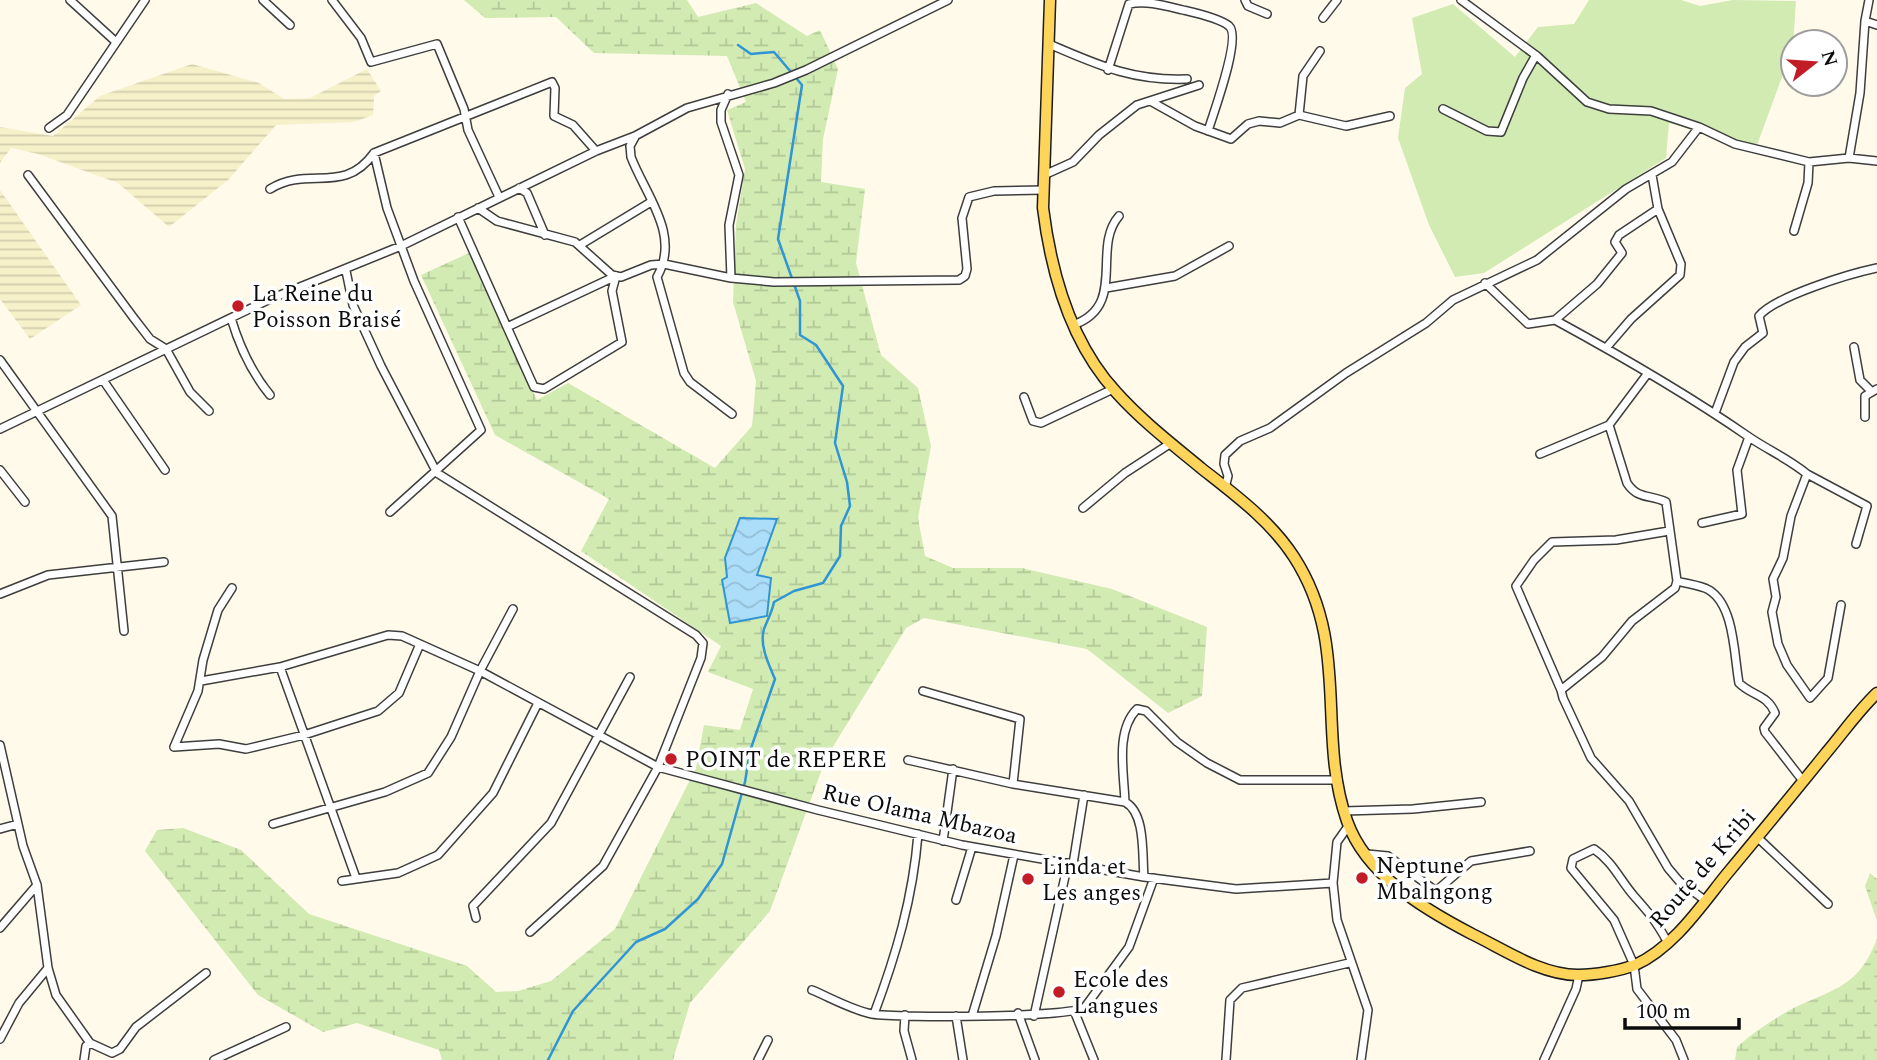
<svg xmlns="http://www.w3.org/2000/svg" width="1877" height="1060" viewBox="0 0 1877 1060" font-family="Spectral,serif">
<defs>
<pattern id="farmland-rules" width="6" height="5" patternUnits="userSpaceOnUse" patternTransform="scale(1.75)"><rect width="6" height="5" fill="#f6f1c9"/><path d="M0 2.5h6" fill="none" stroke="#d2cdab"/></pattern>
<pattern id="wetland-marsh" width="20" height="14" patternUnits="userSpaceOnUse" patternTransform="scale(1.75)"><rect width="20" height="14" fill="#d1ebb2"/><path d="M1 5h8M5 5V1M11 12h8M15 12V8" fill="none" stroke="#b2c898"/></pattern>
<pattern id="water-waves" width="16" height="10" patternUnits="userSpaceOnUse" patternTransform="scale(1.75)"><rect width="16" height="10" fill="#acdef9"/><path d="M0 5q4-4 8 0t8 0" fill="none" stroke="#93bdd4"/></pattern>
</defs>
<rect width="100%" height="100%" fill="#fffaea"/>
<!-- farmland -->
<path fill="url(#farmland-rules)" d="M192,64l67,19 25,16 26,-1 57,-29 14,22 -7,5 -1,19 -19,7 -78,3 -48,55 -59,47 -51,-44 -80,-29 -27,-6 -11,15v-36l53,9 47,-40z
M0,190l81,115 -51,34 -30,-40z"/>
<!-- grass -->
<path fill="#d1ebb2" d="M1589,0h92l19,6 33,-6 63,1 -3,46 -36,98 -88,-22 -3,35 -182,115 -29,4 -26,-52 -31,-87 7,-50 17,-14 -10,-56 41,-14 62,53 23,-30 36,-3z"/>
<!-- wetland -->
<path fill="url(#wetland-marsh)" d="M464,0h223l11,17 58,-14 51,33 13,-6 18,39 -15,70 -2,43 44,7 -9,74 25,92 37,33 13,58 -13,72 7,38 28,12h69l90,21 95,38 -5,69 -34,17 -81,-64 -163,-31 -18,10 -80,130 -56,153 -80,92 -17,57h-231l-3,-10 -82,-27 -34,9 -65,-37 -113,-144 12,-21 26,-2 58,22 68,64 158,52 29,26 22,-1 33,-10 64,-52 81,-161 8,-43 36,5 13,-41 -45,-17 13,-26 -140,-95 28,-52 -114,-64 -74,-160 48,-22 68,147 31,-17 147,85 37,-42 4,-45 -23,-79 3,-77 9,-56 -18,-59 19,-8 -19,-46 -133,-3 -38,-36 -71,1z
M1870,873l7,6v42l-12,-35z
M1877,938v122h-142l2,-13c16,-14 33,-26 53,-37 41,-21 69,-21 87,-72z"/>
<!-- water -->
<path fill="url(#water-waves)" stroke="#2f95d4" stroke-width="2" d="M740,518l37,1 -20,56 14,3 -4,38 -37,7 -8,-43 5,-3 -2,-19z"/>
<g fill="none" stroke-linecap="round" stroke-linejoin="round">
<!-- stream -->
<path stroke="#2f95d4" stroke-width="2.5" d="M548,1060l25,-49 63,-69 29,-13 33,-30 24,-35 23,-82 5,-31 25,-72c-6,-14 -16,-34 -11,-50 4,-10 8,-17 10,-27l20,-11 29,-8 17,-27 1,-30 9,-20 -3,-24 -12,-39 8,-57 -27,-41 -16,-10v-34l-22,-62 24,-154 -28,-33 -23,2 -13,-9"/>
<defs>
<path id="minor" d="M70,0l46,42
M263,0l27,25
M332,0l29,38 10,24 66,-18 27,65 4,21 31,67
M1245,0l3,6 19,8
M1461,0l76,56 50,46 22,7 42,2 48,16
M1869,0l-4,21 12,4
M1323,18l14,-18
M1049,44c49,21 83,37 138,35
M1108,70l21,-66c18,-4 37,2 54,6 13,3 36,8 46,16 13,11 -16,88 -21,105
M728,94l-7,16v12l18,53 -10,50 2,53
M1152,102l43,24 36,13 17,-15 11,-3 21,2 19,-8 47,11 44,-10
M1443,109l44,22 14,1 22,-54 13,-23
M1299,115l4,-39 17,-25
M49,128l18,-13 78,-115
M635,137l-5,9 1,11c15,39 50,78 26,120l27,96 6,9 42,32
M374,153l13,55 27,73 67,149 -91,82
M1849,158l11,-65 5,-72
M28,175l105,142 17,22 16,10 24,43 19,19
M1044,175l29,-13 26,-27 38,-30 62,-20
M519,188l8,5 18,42
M270,189c39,-24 73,7 104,-36l178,-71 3,6 -1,28 19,9 23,26
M478,208l19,13 78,21 37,33 9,2 30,-12 13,-1 67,14 43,4 185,-2 6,-4 2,-7 -5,-51 7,-21 25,-6 50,-1
M458,217l49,110
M1794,231l14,-48 1,-21 40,-4 28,3
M580,245l71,-43
M346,271l7,34 28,61 56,107 259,162 7,8 -2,15 -43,109 -55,99 -73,66
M616,276l-4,15 10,51 -78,47 -10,-2 -27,-60z
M1485,283l43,41 27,-4 42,-36 25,-31 -7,-11 4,-7 39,-26
M1106,288l69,-12 54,-30
M231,318c8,27 21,55 39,77
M1555,320c66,36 132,74 194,117 19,13 40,22 58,37l-16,42 -8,42 -10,21 3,18 -4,15 6,32 9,21 23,33 18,-20 13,-73
M1073,325c55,-19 18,-77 46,-109
M1854,347l6,33 10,10
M1606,348l25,-29 49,-44 1,-11 -23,-55 -6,-34
M0,360l112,156 12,115
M103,380l62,90
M1024,397l9,24 8,2 72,-34
M1715,413l19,-51 11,-15 18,-14 -4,-17c17,-20 90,-42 118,-48
M1865,417v-21l12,-7
M1609,425l18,58c11,17 23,11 39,19l11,79 -2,7 -43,33 -30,36 -41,33 2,8 28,60 38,43 39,67 11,13 27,20
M0,429l268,-129 133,-54 195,-95 39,-15 52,-28 87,-25 32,-13 142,-70
M1540,454l69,-29 39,-52
M0,470l25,32
M1807,474l60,32 -11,38
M1225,488l3,-12 -4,-12 1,-9 15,-14 30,-13 76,-55 80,-50 27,-23 84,-40 89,-71 46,-27 27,-35 36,17 74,18
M1083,508l42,-35 46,-30
M1702,523l40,-9 -5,-44 12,-33
M1677,581c10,3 23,4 32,9 26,16 25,67 30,93 13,13 28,11 36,30l-11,15 1,4 38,49
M232,588l-14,22 -15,50 -5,31 -24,56 45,-3 27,5 58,-14 74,-24 21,-18 21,-49
M0,594l48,-19 116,-13
M280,667l76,211
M201,681l79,-14 108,-32 14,1 78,35 178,96 160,43 144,35 182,32 92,12 97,-6
M1561,690l-45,-104 18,-26 18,-18 64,-2 53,-9
M923,691l97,28 -7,65
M0,745l23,101 14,39 11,83 8,27 34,48 -4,3 -2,14
M908,760l105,24 112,18c21,11 17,54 19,75
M1125,802c-1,-29 -10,-71 12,-93l9,2 31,31 30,21 33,17h98
M1344,811l69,-2 68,-7
M273,824l112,-32 43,-19 23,-36 29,-66 33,-62
M1349,825l-12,17 -4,41 4,37 31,90 -7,50
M0,829l18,-5
M1757,837l71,67
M943,841l10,-72
M1367,854l21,2 48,35 35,-30 59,-10
M1073,864l11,-69
M342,881l56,-8 40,-18 55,-62 45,-90
M956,900l16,-53
M476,918l-3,-12 78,-83 79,-146
M0,928l37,-43
M1667,941c-12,-21 -17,-27 -33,-45 -14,-16 -21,-34 -40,-47l-21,10 -2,9 43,52 20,45 3,24 39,51 8,20
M812,990c19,8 40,20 60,24 25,4 200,4 213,-7l44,-60 25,-69
M1018,1013l17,47
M1075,1013l19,47
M874,1014c22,-59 39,-116 44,-180
M905,1015l-1,16 8,29
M956,1016l7,44
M972,1016l24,-80 18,-81
M1034,1016l34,-153
M0,1039l19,-36 29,-35
M90,1043l22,10 8,-4 16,-22 70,-54
M214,1060l72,-33
M758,1060l10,-20
M1226,1060l4,-60 12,-12 107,-25
M1544,1060l32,-71 3,-14"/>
<path id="primary" d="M1050,0l-7,208c8,64 28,135 73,184 25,28 56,52 85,76 33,26 70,53 93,89 57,88 22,175 53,264 19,54 77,88 125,113 33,16 69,41 106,41 17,0 41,-4 57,-10 38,-17 66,-59 91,-90 34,-41 67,-81 100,-122 17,-20 32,-42 51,-60"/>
</defs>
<!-- minor casing -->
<use href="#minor" stroke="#3e3e3e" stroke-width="10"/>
<!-- primary casing -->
<use href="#primary" stroke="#1c1c1c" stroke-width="13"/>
<!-- minor -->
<use href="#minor" stroke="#fff" stroke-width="7"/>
<!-- primary -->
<use href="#primary" stroke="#ffd45a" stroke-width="10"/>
</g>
<!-- markers -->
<g fill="#c21d27" stroke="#fff" stroke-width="2.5">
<circle cx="238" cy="306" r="7"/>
<circle cx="671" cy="759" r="7"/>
<circle cx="1362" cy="878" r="7"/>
<circle cx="1028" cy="879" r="7"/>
<circle cx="1059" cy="992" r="7"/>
</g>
<g text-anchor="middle" stroke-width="7" stroke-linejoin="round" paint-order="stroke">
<!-- poi labels -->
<g font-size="23" fill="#0b0b0b" stroke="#fff" text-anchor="start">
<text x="252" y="301">La Reine du<tspan x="252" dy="26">Poisson Braisé</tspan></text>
<text x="685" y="767">POINT de REPERE</text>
<text x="1376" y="873">Neptune<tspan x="1376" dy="26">Mbalngong</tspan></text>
<text x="1042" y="874">Linda et<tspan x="1042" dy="26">Les anges</tspan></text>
<text x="1073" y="987">Ecole des<tspan x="1073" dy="26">Langues</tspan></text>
</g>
<!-- street labels -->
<g font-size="23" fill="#0b0b0b" stroke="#fff">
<text transform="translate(920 813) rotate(13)" y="8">Rue Olama Mbazoa</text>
<text transform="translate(1702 868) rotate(-49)" y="8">Route de Kribi</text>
</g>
</g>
<!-- north arrow -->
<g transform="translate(1814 63) rotate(73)"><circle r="33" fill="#ffffff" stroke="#9d9d9d" stroke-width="2"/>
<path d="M0-5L12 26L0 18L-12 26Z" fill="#c21d27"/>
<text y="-10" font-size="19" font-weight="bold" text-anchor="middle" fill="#0b0b0b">N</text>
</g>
<!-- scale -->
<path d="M1625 1018v10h114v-10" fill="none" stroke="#0b0b0b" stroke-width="3.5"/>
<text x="1636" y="1018" font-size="21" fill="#0b0b0b" stroke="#ffffff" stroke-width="5" paint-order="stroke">100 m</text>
</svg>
